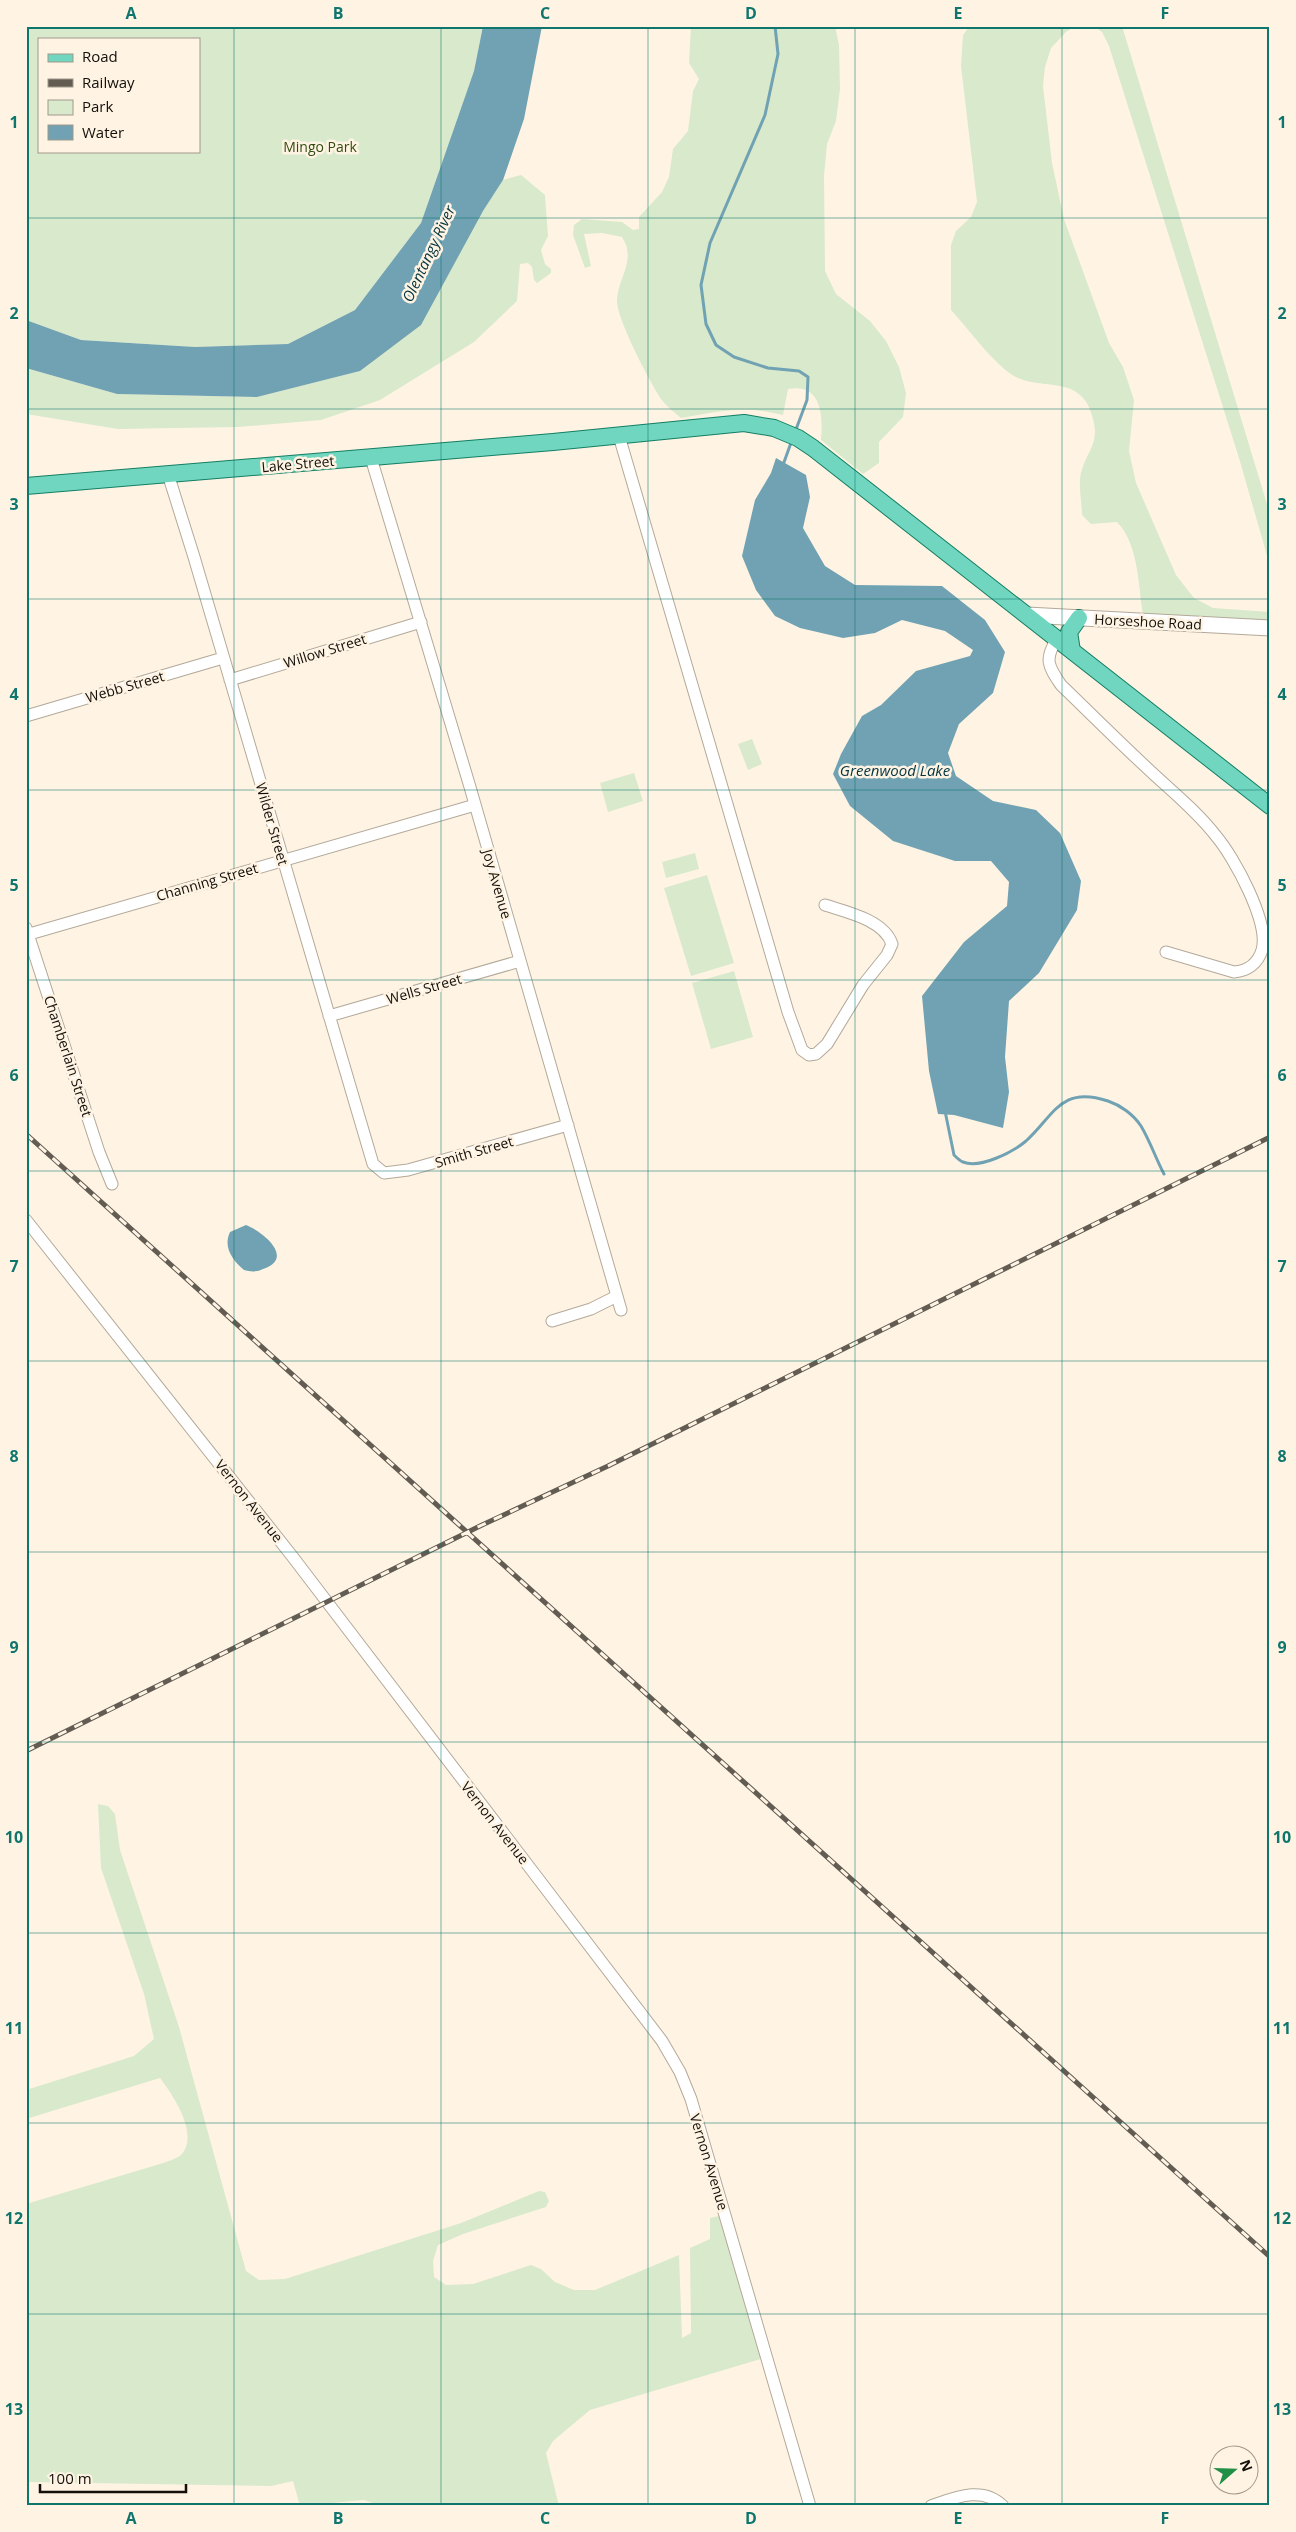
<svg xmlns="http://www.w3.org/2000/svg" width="1296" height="2532" viewBox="0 0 1296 2532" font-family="'Open Sans',sans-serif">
<rect width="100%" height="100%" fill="#fff4e3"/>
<!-- green -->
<path fill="#d9e9cb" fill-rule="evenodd" d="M26,26h457l-9,45 -53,152 -66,87 -67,34 -93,3 -114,-7 -55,-20zM39,39h160v112h-160z
M691,26h144l4,19 1,44 -4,32 -9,23 -3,32 1,95 11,23 34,27 16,20 13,26 7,26 -3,24 -24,25v21l-16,11 -42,-34c2,-24 1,-57 -33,-51l-5,26c-40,-10 -63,-4 -102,3 -7,-6 -15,-12 -20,-19 -11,-17 -45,-81 -44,-99 1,-23 20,-40 5,-63l-20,-4 -18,1 7,32 -6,2 -12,-33 1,-10 8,-6 40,3 11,8 6,-1v-12l23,-25 7,-15 4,-28 15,-18 5,-40 6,-12 -10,-16z
M985,26h90l-9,6 -15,16 -6,19 -2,19 9,77 12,56 45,124 14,24 11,33 -5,51 7,32 40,92 18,23 19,10 57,4v9l-127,-6c-5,-30 -4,-70 -26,-93l-26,2 -9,-9c0,-12 -4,-30 -1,-42 5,-21 19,-29 12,-54 -10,-44 -47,-29 -75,-41 -21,-9 -50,-50 -67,-68v-65l5,-14 15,-14 6,-15 -16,-136 2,-31 6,-8 13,2z
M1094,26h28l148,488v52l-31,-108 -130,-412 -7,-14z
M521,175l24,20 3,41 -7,14 4,14 6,5v4l-14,10 -3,-3 -2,-13 -4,-4 -8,1 -3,37 -43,41 -94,58 -59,20 -83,7 -120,2 -92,-15v-46l91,26 140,3 103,-26 123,-160 20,-31z
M752,739l10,25 -14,6 -10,-26z
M634,773l9,28 -35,11 -8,-29z
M695,853l4,16 -33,9 -4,-16z
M707,875l27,88 -43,13 -27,-88z
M734,971l19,66 -42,12 -19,-66z
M98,1804l10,2 7,8 5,36 59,177 67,244 13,9 26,-1 176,-56 78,-32 6,1 4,9 -3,6 -83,27 -25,11 -5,16 1,16 12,8 27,-1 58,-19 10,4 14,13 19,8h21l84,-35 3,83 9,-5 -1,-85 20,-9v-21l9,-2 45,142 -174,52 -37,31 -7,12 13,53h-178l-17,-6 -64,6 -7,-25 -22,5 -245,-4v-278l134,-40c6,-2 16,-5 21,-9 19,-20 -8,-60 -21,-77l-134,41v-29l108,-34 20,-17 -10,-45 -43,-126z"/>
<!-- water -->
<path fill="#70a2b3" d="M483,26h59l-18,93 -21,61 -20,31 -62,114 -61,46 -103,26 -140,-3 -91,-26v-48l55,20 114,7 93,-3 67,-34 66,-87 53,-152z
M776,458l30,17 4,22 -7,31 22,38 30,19 87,1 43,34 20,32 -12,41 -34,31 -11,29 8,23 37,25 43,9 24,23 21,48 -4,29 -38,63 -30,28 -4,56 4,35 -6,36 -49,-13 -16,-1 -9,-43 -7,-75 42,-54 43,-36 2,-24 -18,-21h-36l-62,-20 -43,-35 -17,-32 8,-20 21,-38 19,-11 35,-34 54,-15 3,-6 -28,-19 -43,-11 -27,13 -32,5 -43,-10 -25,-12 -19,-26 -14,-34 13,-56 16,-27z
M246,1225c16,6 50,33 17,44 -6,3 -12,3 -19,1 -12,-10 -21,-23 -14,-38z"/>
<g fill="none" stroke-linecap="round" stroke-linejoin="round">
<!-- stream -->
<path stroke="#70a2b3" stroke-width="3" d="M775,26l3,28 -13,61 -55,128 -9,42 5,39 10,21 18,12 34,11 31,3 9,6 -1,23 -12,32
M783,465l9,-25
M945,1111l9,44c2,2 6,6 9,7 17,7 50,-10 63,-21 28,-25 34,-56 82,-40 12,4 25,13 33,25 9,15 15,33 23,48"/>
<defs>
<path id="street" d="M619,436l169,576 14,38 7,5 7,-1 11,-10 36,-59 24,-30 5,-11c-8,-24 -45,-32 -67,-39
M371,458l99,329 151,523
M168,474l26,83 179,607 11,9 24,-3 160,-45
M1057,639c-13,20 -9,27 4,46 28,27 56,55 85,82 23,22 50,43 70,69 18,21 54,87 46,114 -4,13 -14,21 -28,22l-68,-20
M230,680l191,-58
M26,716l197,-58
M26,928l73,224 13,32
M26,935l449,-130
M329,1016l191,-55
M26,1220l266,336 370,485 18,31 11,27 119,407
M552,1321l39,-12 26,-13
M931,2506c23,-8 51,-21 72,0"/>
<path id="secondary" d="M1027,615l243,13"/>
<path id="primary" d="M26,486l527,-44 191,-19 30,5 24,10 15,10 457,358
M1072,651l-3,-19 10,-14"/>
</defs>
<!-- street casing -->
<use href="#street" stroke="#b3a99a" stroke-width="13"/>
<!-- secondary casing -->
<use href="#secondary" stroke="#b3a99a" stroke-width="17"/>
<!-- primary casing -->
<use href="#primary" stroke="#137e64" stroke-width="18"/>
<!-- street -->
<use href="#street" stroke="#fff" stroke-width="11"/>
<!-- secondary -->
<use href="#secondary" stroke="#fff" stroke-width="15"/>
<!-- primary -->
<use href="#primary" stroke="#71d6bf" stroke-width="16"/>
<defs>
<path id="rail" d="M26,1134l1244,1123
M26,1751l456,-226 126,-59 662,-329"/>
</defs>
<!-- rail casing -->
<use href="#rail" stroke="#625c53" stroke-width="5"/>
<!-- rail -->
<use href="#rail" stroke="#fff4e3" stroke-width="3" stroke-dasharray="9" stroke-linecap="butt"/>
</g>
<!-- grid -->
<path fill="none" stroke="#0f766e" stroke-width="1" stroke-opacity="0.55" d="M234,26v2480M441,26v2480M648,26v2480M855,26v2480M1062,26v2480M26,218h1244M26,409h1244M26,599h1244M26,790h1244M26,980h1244M26,1171h1244M26,1361h1244M26,1552h1244M26,1742h1244M26,1933h1244M26,2123h1244M26,2314h1244"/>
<g text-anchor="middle" stroke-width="5" stroke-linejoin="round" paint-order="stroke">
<!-- park labels -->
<g font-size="14" fill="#324b11" stroke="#fff4e3">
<text x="320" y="152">Mingo Park</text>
</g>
<!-- street labels -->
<g font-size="14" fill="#130f0a" stroke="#fff4e3">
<text transform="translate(298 464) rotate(-5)" y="5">Lake Street</text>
<text transform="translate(1148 622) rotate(3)" y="5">Horseshoe Road</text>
<text transform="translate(325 651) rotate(-17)" y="5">Willow Street</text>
<text transform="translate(125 687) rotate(-16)" y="5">Webb Street</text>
<text transform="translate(272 824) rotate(74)" y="5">Wilder Street</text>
<text transform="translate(207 882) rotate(-16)" y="5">Channing Street</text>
<text transform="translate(497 884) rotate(74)" y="5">Joy Avenue</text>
<text transform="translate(424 989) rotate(-16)" y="5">Wells Street</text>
<text transform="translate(68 1056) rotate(72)" y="5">Chamberlain Street</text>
<text transform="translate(474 1152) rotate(-16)" y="5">Smith Street</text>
<text transform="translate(249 1501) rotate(52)" y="5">Vernon Avenue</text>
<text transform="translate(495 1823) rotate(52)" y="5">Vernon Avenue</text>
<text transform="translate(709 2162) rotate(73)" y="5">Vernon Avenue</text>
</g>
<!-- water labels -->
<g font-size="15" font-style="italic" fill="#043441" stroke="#fff4e3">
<text transform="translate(429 254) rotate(-65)" y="5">Olentangy River</text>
<text x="895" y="776">Greenwood Lake</text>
</g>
</g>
<!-- border -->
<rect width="1296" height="2532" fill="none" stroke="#fff4e3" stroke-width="55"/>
<!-- legend -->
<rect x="38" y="38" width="162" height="115" fill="#fff4e3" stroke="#a1988c"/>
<rect x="48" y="54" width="25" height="8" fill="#71d6bf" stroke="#a1988c"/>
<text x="82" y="62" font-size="15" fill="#130f0a">Road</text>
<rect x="48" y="79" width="25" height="8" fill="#625c53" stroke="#a1988c"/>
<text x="82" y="88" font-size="15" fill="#130f0a">Railway</text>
<rect x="48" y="100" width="25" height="15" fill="#d9e9cb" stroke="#a1988c"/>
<text x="82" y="112" font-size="15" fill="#130f0a">Park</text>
<rect x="48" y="125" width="25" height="15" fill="#70a2b3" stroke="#a1988c"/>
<text x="82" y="138" font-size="15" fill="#130f0a">Water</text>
<!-- north arrow -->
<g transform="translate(1234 2470) rotate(70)"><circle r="24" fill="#fff4e3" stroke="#a1988c"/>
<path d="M0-4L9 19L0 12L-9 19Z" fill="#228f47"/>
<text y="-8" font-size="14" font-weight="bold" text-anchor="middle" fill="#130f0a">N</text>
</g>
<!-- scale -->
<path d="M40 2484v8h146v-8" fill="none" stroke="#130f0a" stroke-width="2.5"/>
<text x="48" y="2484" font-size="15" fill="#130f0a" stroke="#fff4e3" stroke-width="4" paint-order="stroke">100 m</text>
<rect x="28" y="28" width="1240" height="2476" fill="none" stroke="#0f766e" stroke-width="2"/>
<g font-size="16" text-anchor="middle" font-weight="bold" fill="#0f766e">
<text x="131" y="19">A</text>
<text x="338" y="19">B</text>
<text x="545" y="19">C</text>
<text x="751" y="19">D</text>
<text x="958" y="19">E</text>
<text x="1165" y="19">F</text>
<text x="14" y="128">1</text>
<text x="1282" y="128">1</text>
<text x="14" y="319">2</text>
<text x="1282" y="319">2</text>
<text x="14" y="510">3</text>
<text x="1282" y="510">3</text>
<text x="14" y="700">4</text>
<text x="1282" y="700">4</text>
<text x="14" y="891">5</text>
<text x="1282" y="891">5</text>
<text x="14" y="1081">6</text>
<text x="1282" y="1081">6</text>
<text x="14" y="1272">7</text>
<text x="1282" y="1272">7</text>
<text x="14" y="1462">8</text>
<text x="1282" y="1462">8</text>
<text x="14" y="1653">9</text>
<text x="1282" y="1653">9</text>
<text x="14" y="1843">10</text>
<text x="1282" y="1843">10</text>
<text x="14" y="2034">11</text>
<text x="1282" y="2034">11</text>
<text x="14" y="2224">12</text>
<text x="1282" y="2224">12</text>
<text x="14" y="2415">13</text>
<text x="1282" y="2415">13</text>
<text x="131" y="2524">A</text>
<text x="338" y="2524">B</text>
<text x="545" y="2524">C</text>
<text x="751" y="2524">D</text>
<text x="958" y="2524">E</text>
<text x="1165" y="2524">F</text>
</g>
</svg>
